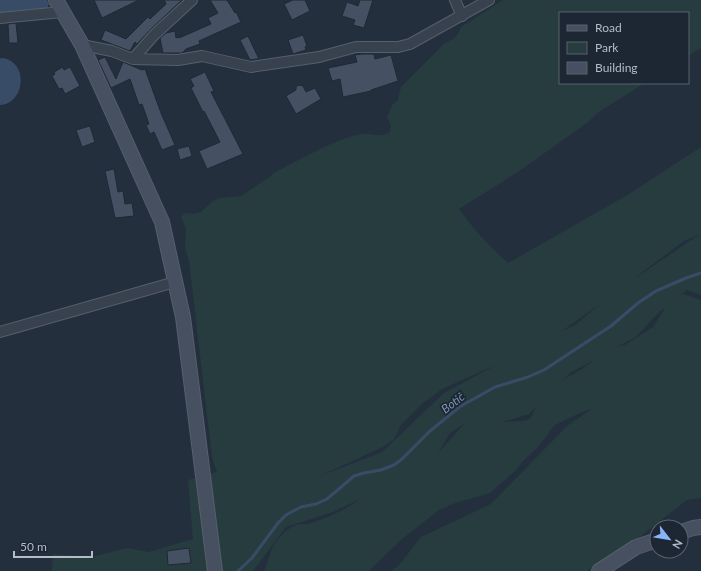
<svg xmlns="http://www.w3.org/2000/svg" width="701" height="571" viewBox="0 0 701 571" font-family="Lato,sans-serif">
<rect width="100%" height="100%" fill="#242f3e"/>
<!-- green -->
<path fill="#263c3f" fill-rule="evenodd" d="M503,0h198v48l-13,8v-43h-128v70h85l-48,30 -10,10 -69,49 -59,37c14,20 31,37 49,54l121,-69 72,-47v148l-14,-5 -7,5 4,-1 17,6v198l-14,2 -59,46 -41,25h-196l8,-6 22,-28 70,-33 76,-78 26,-18 -22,9 -16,8 -18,23 -13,12 -9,11 -25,22 -35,10 -16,7 -38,30 -32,31h-105c5,-9 5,-20 11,-28 4,-6 14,-16 21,-18 4,-2 8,0 12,-1 12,-3 42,-16 50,-24l-25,12 -47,15 -33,44h-201l1,-17 39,3 35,-9 22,4 44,-13 -5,-59 29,-8 -5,-14 -23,-197 -4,-14 1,-18 -5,-12 4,-4 7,1 9,-2 13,-12 7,-2 20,-2 27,-18 7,-6c25,-12 60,-33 86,-38 11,-2 19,5 29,-2l1,-7 -4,-8 5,-12 6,-5 3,-13 44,-44c9,-4 13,-7 16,-16zM700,234l-63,43h-1l48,-36zM600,304l-25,21 -13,6zM665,308l-12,19 -28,18 -8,2 19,-10 24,-26zM594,360l-12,9 -19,11 7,-7zM496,365l-52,28 -62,59 -62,24 63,-29 11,-8 7,-14 21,-21 20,-15zM536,407l-6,12 -7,2 -20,1 26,-8zM465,423l-27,30 12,-20z"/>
<!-- water -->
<path fill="#394c67" d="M0,0h47l2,4 -2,5 -47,4z
M1,58c28,2 25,46 -1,47v-46z"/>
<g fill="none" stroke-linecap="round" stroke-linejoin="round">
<!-- stream -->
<path stroke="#394c67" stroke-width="3" d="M238,571l14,-13 26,-35 8,-8 15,-8 15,-3 11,-5 27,-23 10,-3 17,-3 13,-5 8,-6 28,-28 31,-25 34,-19 33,-10 16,-7 67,-44 27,-23 18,-12 30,-13 15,-5"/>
</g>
<!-- building -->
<path fill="#455162" stroke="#1f2835" d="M94,0h45l-37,18z
M164,0h18l-32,30 -13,14 -2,-2 -5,9 -29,-11 4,-10 21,9 22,-22 2,2 16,-15z
M210,0h17l8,13 1,-1 5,10 -42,19 1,3 -14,5 -4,4h-19l-3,-15 6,-5 9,-2 1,7 3,-1v1l32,-14 -3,-6 10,-5z
M293,0h12l5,11 -18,9 -8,-16z
M360,0h13l-9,28 -11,-3 2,-5 -13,-4 5,-14 11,4z
M16,23l2,20h-9l-1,-19z
M303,35l4,11 -2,1 1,3 -13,4 -5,-14z
M248,36l11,23h-2l-7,1 -10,-20z
M362,54h12l1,5 16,-4 7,26 -27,9v1l-28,6 -3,-18 -8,2 -4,-13 29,-6 -2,-7z
M105,57l11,22 7,-17 19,8 3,-1 16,44 14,32 -13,5 -8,-18 -4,2 -4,-9 3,-1 -7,-20 -3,1 -9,-26 -19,9 -13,-28z
M63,67l1,3 6,-3 10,19 -15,8 -3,-6 -3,1 -7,-13 3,-2 -1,-2z
M205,72l9,19 -3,1 32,62 -36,15 -8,-18 21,-9 -16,-31 -1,1 -12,-24 3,-2 -4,-7z
M299,85l4,1 3,6 9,-4 6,11 -25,15 -10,-18 10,-6v-3z
M90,126l5,16 -13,5 -6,-17z
M189,146l3,10 -12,4 -3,-11z
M114,169l4,23 5,-1 2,13 7,-1 2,13 -19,2 -10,-47z
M189,548l2,15 -23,2 -1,-14z"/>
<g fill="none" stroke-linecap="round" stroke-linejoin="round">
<defs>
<path id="street" d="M455,0l7,16
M0,18l62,-6
M82,45l30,6 21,8 45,1 24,-4 49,11 68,-10 37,-10h42l12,-3 79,-44
M133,59l21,-24 38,-35
M0,332l175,-50"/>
<path id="secondary" d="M56,0l26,45 80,177 21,95 32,254
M681,532l12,-4 8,-1
M599,571l37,-24 21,-7"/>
</defs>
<!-- street casing -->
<use href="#street" stroke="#565f6c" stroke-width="12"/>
<!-- secondary casing -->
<use href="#secondary" stroke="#565f6c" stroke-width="16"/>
<!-- street -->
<use href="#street" stroke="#38414e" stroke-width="10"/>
<!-- secondary -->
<use href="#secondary" stroke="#465061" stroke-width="14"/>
</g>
<g text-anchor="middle" stroke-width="3.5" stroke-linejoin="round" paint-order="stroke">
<!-- water labels -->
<g font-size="12" font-style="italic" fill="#7c92b1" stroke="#1d2633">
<text transform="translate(453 403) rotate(-37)" y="4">Botič</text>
</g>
</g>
<!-- legend -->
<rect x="559" y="12" width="130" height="72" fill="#1d2633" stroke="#59626f"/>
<rect x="567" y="25" width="20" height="6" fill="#465061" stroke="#59626f"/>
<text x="595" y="32" font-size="12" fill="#b4bcc9">Road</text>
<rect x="567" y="42" width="20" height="12" fill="#263c3f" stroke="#59626f"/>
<text x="595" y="52" font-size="12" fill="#b4bcc9">Park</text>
<rect x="567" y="62" width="20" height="12" fill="#455162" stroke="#59626f"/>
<text x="595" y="72" font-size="12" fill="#b4bcc9">Building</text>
<!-- north arrow -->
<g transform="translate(669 539) rotate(121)"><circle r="19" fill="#1d2633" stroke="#59626f"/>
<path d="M0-3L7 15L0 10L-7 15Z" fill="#8ab4f8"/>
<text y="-6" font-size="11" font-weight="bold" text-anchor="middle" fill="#b4bcc9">N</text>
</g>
<!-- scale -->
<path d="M14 551v6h78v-6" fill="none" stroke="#b4bcc9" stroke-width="2"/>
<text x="20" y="551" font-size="12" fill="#b4bcc9" stroke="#1d2633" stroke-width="3" paint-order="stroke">50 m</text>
</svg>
